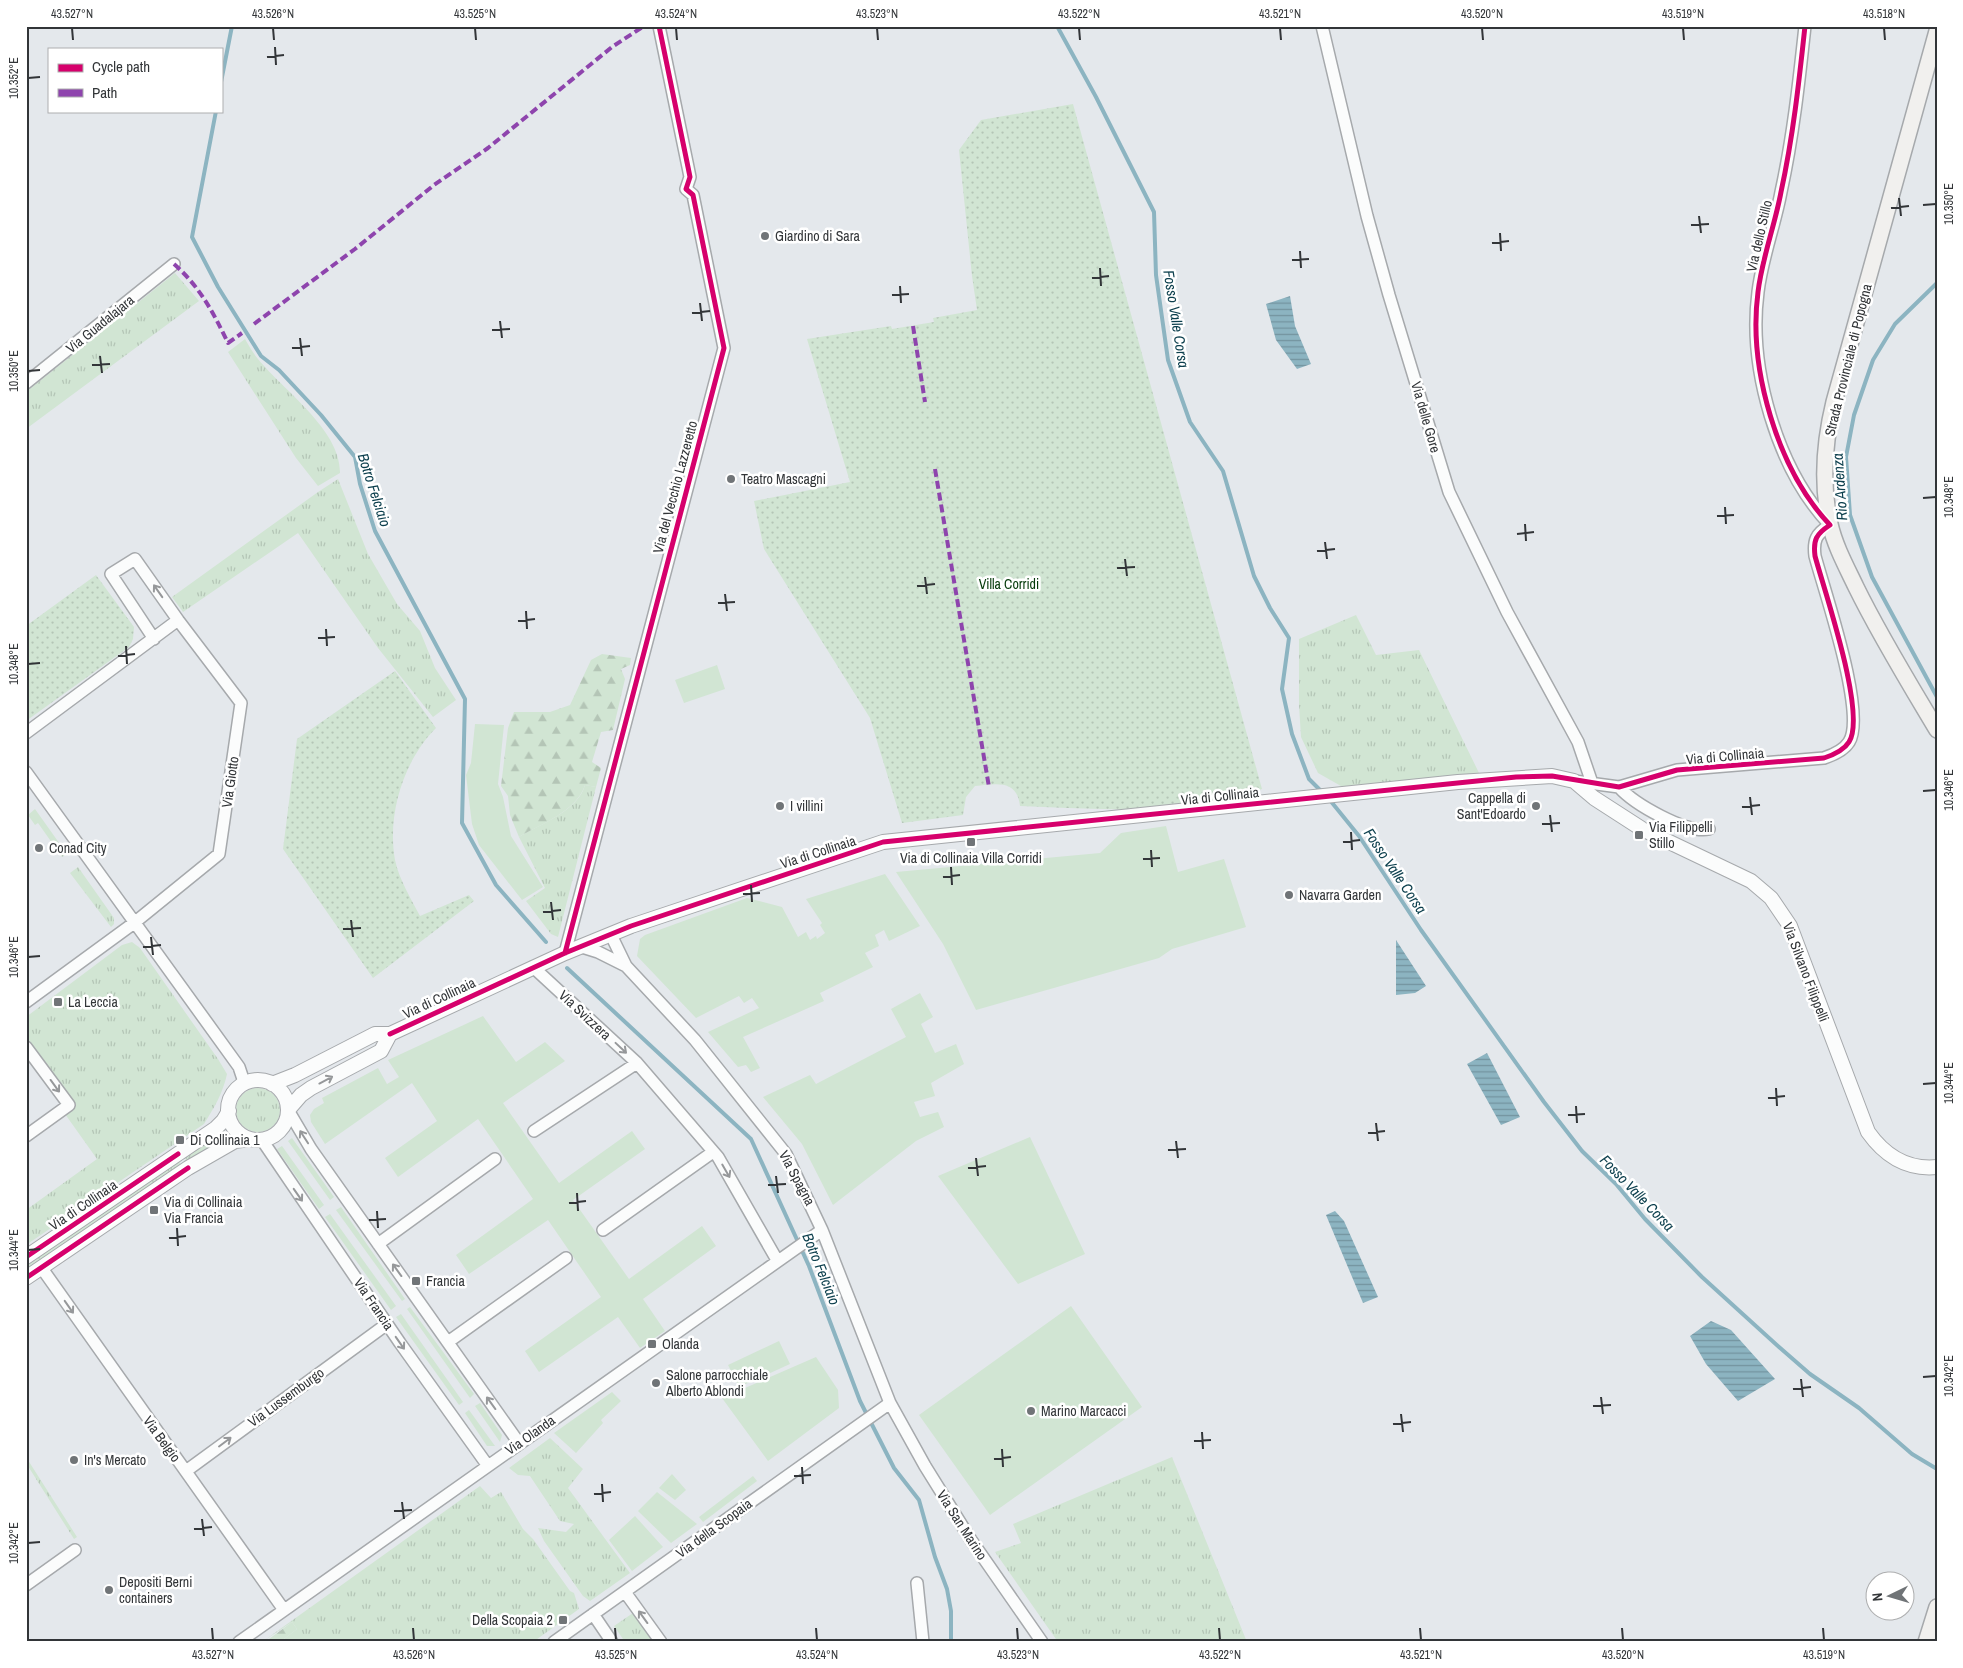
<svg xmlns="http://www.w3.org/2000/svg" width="1963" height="1668" viewBox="0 0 1963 1668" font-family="'Archivo Narrow',sans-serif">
<defs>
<pattern id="grass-tufts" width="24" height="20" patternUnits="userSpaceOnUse" patternTransform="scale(1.25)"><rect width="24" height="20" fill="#d1e5d3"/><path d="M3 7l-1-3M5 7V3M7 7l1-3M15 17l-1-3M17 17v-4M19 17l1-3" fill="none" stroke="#b4c5b6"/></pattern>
<pattern id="forest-firs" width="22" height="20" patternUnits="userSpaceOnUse" patternTransform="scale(1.25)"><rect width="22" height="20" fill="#d1e5d3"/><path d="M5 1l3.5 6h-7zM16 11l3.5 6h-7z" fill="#b4c5b6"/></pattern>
<pattern id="park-dots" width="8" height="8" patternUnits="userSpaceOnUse" patternTransform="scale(1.25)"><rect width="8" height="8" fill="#d1e5d3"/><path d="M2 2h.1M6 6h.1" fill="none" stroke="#b4c5b6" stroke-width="1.8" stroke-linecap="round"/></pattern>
<pattern id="water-rules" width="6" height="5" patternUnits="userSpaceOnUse" patternTransform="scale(1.25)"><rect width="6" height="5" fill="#8cb4c1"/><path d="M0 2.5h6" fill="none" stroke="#73939e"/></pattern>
</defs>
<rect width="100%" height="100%" fill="#e4e8ec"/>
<!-- grass -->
<path fill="url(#grass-tufts)" d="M175,273l24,28 -173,128v-37z
M245,339c4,7 8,14 13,20 25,31 83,71 82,114l-22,13 -22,-28 -68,-106z
M338,479l30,75 29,50 23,27 15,37 21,32 -23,17 -55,-69 -80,-115 -115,79 -11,-15 146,-105z
M1356,615l20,40 43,-5 61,125 -132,15 -30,-17 -17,-36 -2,-32v-66z
M585,785l11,2 -38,150 -7,-3 -25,-33 19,-13 -26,-51c21,-13 59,-26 66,-52z
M35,809l32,45 -5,3 -24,-34 -3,2 -7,-10z
M78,867l36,51v6l-3,3 -41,-54z
M132,942l8,6 78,111 9,15c-4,19 -13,34 -23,50l-178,121v-35l71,-51 -32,-45 11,-9 -50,-69v-19l96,-72z
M236 1110a22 22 0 1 1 44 0a22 22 0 1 1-44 0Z
M223,1130l3,6 -39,25 -3,-4z
M179,1161l2,4 -155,104v-5z
M550,1438l33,31 -15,19 62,85 -40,28 -7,-5 -39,-55 -6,-13 28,4 8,-8 -14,-3 -30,-45 -12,-1 -9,-7z
M26,1457l51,80 -3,2 -48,-76z
M1172,1457l75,185h-189l-63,-90 26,-9 -8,-19z
M480,1486l11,12 10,-6 22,37 10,10 37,52 4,2 5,16 -46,33h-253l17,-13 -5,-7 -30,20z
M633,1613l20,29h-28l-11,-16z"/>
<!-- forest -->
<path fill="url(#forest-firs)" d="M602,654l29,4 -1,7 -9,4 4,10 -12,51 -12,2 -9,30 9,6 -5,19 -11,-2c-8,26 -44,39 -66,52l-9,-22 -2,-19 -7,-10 7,-58 6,-16h36l20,-7 21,-45z
M292,1622l5,7 -17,13h-15z"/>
<!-- park -->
<path fill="url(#park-dots)" d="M1073,104l189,685c-14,4 -29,9 -44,12 -64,12 -133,8 -198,5 -3,-27 -24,-22 -45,-20l-9,11 -3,18 -61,8 -32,-105 -106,-169 -10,-48 96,-19 -43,-143 84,-13 1,3 42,-7 -1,-4 44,-8 -5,-34 -13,-126 22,-30z
M96,575l38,52 -1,12 -4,8 -103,74v-95z
M395,671l41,57c-33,33 -49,87 -41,132 4,19 16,39 25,56l49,-21 5,6 -101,77 -90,-129 14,-110z"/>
<!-- garden -->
<path fill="#d1e5d3" d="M717,665l8,24 -41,14 -9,-23z
M475,724l29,1 -6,59 5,13 8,39 32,51 -21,13 -43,-55 -7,-21 -6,-49 5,-12z
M1166,826l12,46 46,-13 22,68 -74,22 -13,9 -183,52 -33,-66 -47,-72 204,-19 21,-20z
M885,874l35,52 -31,15 -5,-11 -9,5 4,11 -14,7 8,14 -53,26 4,8 -81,36 17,31 -9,4 -5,-7 -8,2 -30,-35 51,-24 -7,-10 -8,5 -5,-7 -43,22 -59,-62 3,-17 5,-4 102,-37 35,9 16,30 8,-5 4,8 6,-4 1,3 8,-6 -5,-8 2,-2 -16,-24z
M920,993l13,24 -12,7 14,29 21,-9 8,20 -33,19 4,13 -21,6 6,15 18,-5 6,15 -28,14 -83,64 -31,-61 -39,-47 47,-22 6,9 90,-47 -15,-28z
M483,1016l33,46 29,-20 20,19 -62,42 56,80 73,-52 13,18 -72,51 56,79 73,-53 14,20 -73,53 22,32 -25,17 -22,-31 -79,55 -14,-21 76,-54 -53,-77 -79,54 -13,-19 77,-56 -55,-80 -80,58 -13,-19 52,-37 -25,-38 -87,61 -14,-22 -1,-7 4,-6 10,-6 -2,-5 56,-30 9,16 12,-7 -11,-17z
M1030,1137l55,117 -67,30 -80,-108z
M292,1138l42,59 -4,3 -42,-59z
M282,1146l42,59 -5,4 -42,-60z
M341,1207l64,92 -3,2 -66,-91z
M330,1214l66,92 -5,4 -66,-93z
M1071,1306l71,101 -152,108 -71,-100z
M410,1307l64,87 -4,4 -63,-89z
M401,1314l62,88 -4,3 -63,-88z
M779,1341l11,23 -51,23 -11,-22z
M816,1357l22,33 1,18 -71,53 -46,-63z
M612,1392l9,9 -20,19 2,3 -27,30 -22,-20z
M480,1403l22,32 -2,7 -25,-36z
M469,1410l26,36h-8l-22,-33z
M672,1474l14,16 -11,10 -16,-12z
M753,1476l4,5 -54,41 -4,-5z
M657,1492l40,32 -26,19 -33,-32z
M635,1516l28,31 -31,24 -23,-31z"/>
<!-- water -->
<path fill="url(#water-rules)" d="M1290,296l5,30 16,38 -14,5 -21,-29 -10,-36z
M1396,940l30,46 -11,7 -19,2z
M1487,1053l33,64 -19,8 -34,-61z
M1335,1211l9,10 34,76 -15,6 -37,-88z
M1711,1321l20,9 44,49 -37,22 -32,-37 -16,-28z"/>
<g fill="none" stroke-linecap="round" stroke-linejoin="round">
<!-- stream -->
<path stroke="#8cb4c1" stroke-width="4" d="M1057,26l39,71 58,115 2,63 12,85 22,62 33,49 31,105 16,32 19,30 -7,51 10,45 17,45 13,13
M221,82l11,-56
M216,111l-24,126 26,50 43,69 18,14 42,45 34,42 5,27 15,47 90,168 -3,124 34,62 50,57
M1937,283l-42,41 -22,36 -19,55 -8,42 4,58 22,62 65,120
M1329,799l30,37 62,94 123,172 38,49 34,33 29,35 57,58 77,70 31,27 49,34 53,46 25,15
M567,968l184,171 58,127 51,135 34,67 25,32 16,57 12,32 4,22v31"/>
<defs>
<path id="minor" d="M1322,26l45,190 22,79 60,197 58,120 71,130 14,41
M26,383l148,-119
M26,733l152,-113 -43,-61 -24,15 43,65
M26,772l213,295 5,15
M1574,781l45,6 58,-17 147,-12c9,-3 20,-8 25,-16 18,-28 -25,-152 -34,-186 -2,-16 1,-22 15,-31 -53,-56 -82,-157 -72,-233 4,-34 17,-67 23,-100 12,-55 18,-110 24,-166
M1619,787c15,17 67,47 90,42
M611,935l15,31 69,74 91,114 36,76 68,173 35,63 46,74 71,102
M582,947l16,5 28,14
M565,953l159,-605 -31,-153 -7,-6 4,-12 -2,-10 -29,-141
M533,967l104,96 81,94 59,103
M26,1002l108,-79 85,-69 22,-151 -63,-83
M26,1047l43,58 -43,31
M288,1110l23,39 208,294
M534,1131l103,-68
M262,1140l138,203 88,123
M603,1230l110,-78
M378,1244l117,-85
M41,1267l243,343
M448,1342l118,-84
M186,1471l201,-147
M917,1583l6,59
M26,1585l49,-35
M625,1592l36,50
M593,1614l19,28
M239,1642l583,-412
M554,1642l336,-239"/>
<path id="tertiary" d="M228 1110a30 30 0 1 1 60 0a30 30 0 1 1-60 0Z
M272,1084l23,-9 80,-41h15l175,-81 66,-27 252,-84 575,-60 94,-6 22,5 20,17 48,31 109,52 20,17 19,28 78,206c17,24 39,38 69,35
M288,1110l13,-15 10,-7 70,-37 9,-17
M26,1257l190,-129 7,-7 6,-10
M26,1278l162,-110 47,-27 14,-2"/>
<path id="secondary" d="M1937,31l-103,371c-10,41 -13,81 -4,122 5,22 16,42 26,63 24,49 53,96 81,143
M1926,1642l11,-35"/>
</defs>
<!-- minor casing -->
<use href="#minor" stroke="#a6a9ac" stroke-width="14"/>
<!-- tertiary casing -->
<use href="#tertiary" stroke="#a6a9ac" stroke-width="16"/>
<!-- secondary casing -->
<use href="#secondary" stroke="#a6a9ac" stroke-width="18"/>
<!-- minor -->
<use href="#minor" stroke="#fbfcfc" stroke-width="11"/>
<!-- tertiary -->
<use href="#tertiary" stroke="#fbfcfc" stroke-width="14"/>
<!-- secondary -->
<use href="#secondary" stroke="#f1f0ee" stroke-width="15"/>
<!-- quiet -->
<path stroke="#8e44ad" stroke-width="4" stroke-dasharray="8 4" stroke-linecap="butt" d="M174,264c26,23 39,48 54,79l14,-10
M254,324l101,-75 79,-64 54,-37 124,-101 32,-21
M913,326l12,76
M935,469l54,318"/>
<defs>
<path id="cycleway" d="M565,953l159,-605 -31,-153 -7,-6 4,-12 -2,-10 -29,-141
M390,1034l175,-81 66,-27 252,-84 633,-65 36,-1 67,11 58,-17 147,-12c9,-3 20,-8 25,-16 18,-28 -25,-152 -34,-186 -2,-16 1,-22 15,-31 -53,-56 -82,-157 -72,-233 4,-34 17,-67 23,-100 12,-55 18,-110 24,-166
M26,1257l152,-103
M26,1278l162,-110"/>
</defs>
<!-- cycleway casing -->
<use href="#cycleway" stroke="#fff" stroke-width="8"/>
<!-- cycleway -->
<use href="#cycleway" stroke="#d6006c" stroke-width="5"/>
</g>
<!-- one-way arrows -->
<defs><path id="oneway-shaft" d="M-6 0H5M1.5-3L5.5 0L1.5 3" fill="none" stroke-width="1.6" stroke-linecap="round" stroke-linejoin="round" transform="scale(1.25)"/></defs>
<g stroke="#96989a">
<use href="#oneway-shaft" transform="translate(158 591) rotate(-125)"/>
<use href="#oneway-shaft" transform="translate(621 1048) rotate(43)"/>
<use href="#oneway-shaft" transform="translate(326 1080) rotate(-28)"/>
<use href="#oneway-shaft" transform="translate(55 1086) rotate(54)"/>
<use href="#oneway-shaft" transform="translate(304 1137) rotate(-123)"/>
<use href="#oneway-shaft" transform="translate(726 1171) rotate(60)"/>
<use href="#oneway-shaft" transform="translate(298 1195) rotate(55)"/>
<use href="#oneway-shaft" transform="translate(397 1270) rotate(-126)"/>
<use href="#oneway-shaft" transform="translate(69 1307) rotate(55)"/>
<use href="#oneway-shaft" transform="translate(400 1343) rotate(55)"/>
<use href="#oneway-shaft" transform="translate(491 1403) rotate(-126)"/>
<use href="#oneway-shaft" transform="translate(225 1442) rotate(-37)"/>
<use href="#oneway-shaft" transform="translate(643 1617) rotate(-126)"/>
</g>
<!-- ticks -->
<path fill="none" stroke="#323538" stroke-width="2" d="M72,28l1,12M273,28l1,12M475,28l1,12M676,28l1,12M877,28l1,12M1079,28l1,12M1280,28l1,12M1482,28l1,12M1683,28l1,12M1884,28l1,12M275,47l1,18M267,57l17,-2M28,78l12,-1M1899,198l2,18M1923,205l13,-1M1891,208l18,-2M1699,216l2,17M1691,225l18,-1M1500,233l1,18M1492,243l17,-2M1300,251l1,17M1292,260l17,-1M1100,268l1,18M1092,278l17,-2M900,286l1,17M892,295l17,-1M700,303l2,18M692,313l18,-2M500,321l2,17M492,330l18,-1M300,338l2,18M292,348l18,-2M100,356l2,17M92,365l18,-1M28,371l12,-1M1923,498l13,-1M1725,507l1,17M1717,516l17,-1M1525,524l1,17M1517,534l17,-2M1325,542l2,17M1317,551l18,-2M1125,559l2,17M1117,568l18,-1M925,577l2,17M917,586l18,-2M725,594l2,17M718,603l17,-1M526,611l1,18M518,621l17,-2M326,629l1,17M318,638l17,-1M126,646l1,18M118,656l17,-2M28,664l12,-1M1923,791l13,-1M1750,797l2,18M1742,807l18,-2M1550,815l2,17M1542,824l18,-1M1351,832l1,18M1343,842l17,-2M1151,850l1,17M1143,859l17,-1M951,867l1,18M943,877l17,-2M751,885l1,17M743,894l17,-1M551,902l2,18M543,912l18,-2M351,920l2,17M343,929l18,-1M151,937l2,18M143,947l18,-2M28,957l12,-1M1923,1084l13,-1M1776,1088l1,18M1768,1098l17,-2M1576,1106l1,17M1568,1115l17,-1M1376,1123l2,18M1368,1133l17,-2M1176,1141l2,17M1168,1150l18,-1M976,1158l2,18M968,1168l18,-2M776,1176l2,17M768,1185l18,-1M577,1193l1,18M569,1203l17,-2M377,1211l1,17M369,1220l17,-1M177,1228l1,18M169,1238l17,-2M28,1250l12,-1M1923,1377l13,-1M1801,1379l2,18M1793,1389l18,-2M1601,1397l2,17M1593,1406l18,-1M1401,1414l2,18M1393,1424l18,-2M1202,1432l1,17M1194,1441l17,-1M1002,1449l1,18M994,1459l17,-2M802,1467l1,17M794,1476l17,-1M602,1484l1,18M594,1494l17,-2M402,1502l2,17M394,1511l18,-1M202,1519l2,17M194,1529l18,-2M28,1543l12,-1M212,1628l1,12M413,1628l1,12M615,1628l1,12M816,1628l1,12M1017,1628l1,12M1219,1628l1,12M1420,1628l1,12M1622,1628l1,12M1823,1628l1,12"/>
<!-- markers -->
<g fill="#707477" stroke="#fff" stroke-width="2">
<circle cx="765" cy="236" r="5"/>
<circle cx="731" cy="479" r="5"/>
<circle cx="780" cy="806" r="5"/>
<circle cx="1536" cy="806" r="5"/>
<rect x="1634" y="830" width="10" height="10" rx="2.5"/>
<rect x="966" y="837" width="10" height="10" rx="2.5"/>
<circle cx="39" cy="848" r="5"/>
<circle cx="1289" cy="895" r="5"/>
<rect x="53" y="997" width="10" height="10" rx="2.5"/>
<rect x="175" y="1135" width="10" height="10" rx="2.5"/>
<rect x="149" y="1205" width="10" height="10" rx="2.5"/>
<rect x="411" y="1276" width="10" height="10" rx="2.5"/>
<rect x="647" y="1339" width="10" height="10" rx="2.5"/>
<circle cx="656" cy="1383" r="5"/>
<circle cx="1031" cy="1411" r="5"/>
<circle cx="74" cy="1460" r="5"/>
<circle cx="109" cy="1590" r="5"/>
<rect x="558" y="1615" width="10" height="10" rx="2.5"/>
</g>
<g text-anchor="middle" stroke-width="5" stroke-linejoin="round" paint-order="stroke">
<!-- poi labels -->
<g font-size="14" fill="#323538" stroke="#fff" text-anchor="start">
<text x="775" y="241">Giardino di Sara</text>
<text x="741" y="484">Teatro Mascagni</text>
<text x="1526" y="803" text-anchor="end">Cappella di<tspan x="1526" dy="16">Sant'Edoardo</tspan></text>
<text x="790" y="811">I villini</text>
<text x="1649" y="832">Via Filippelli<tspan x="1649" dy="16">Stillo</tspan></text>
<text x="49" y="853">Conad City</text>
<text x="971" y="863" text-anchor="middle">Via di Collinaia Villa Corridi</text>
<text x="1299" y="900">Navarra Garden</text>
<text x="68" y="1007">La Leccia</text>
<text x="190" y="1145">Di Collinaia 1</text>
<text x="164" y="1207">Via di Collinaia<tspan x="164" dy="16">Via Francia</tspan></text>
<text x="426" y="1286">Francia</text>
<text x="662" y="1349">Olanda</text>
<text x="666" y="1380">Salone parrocchiale<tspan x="666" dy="16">Alberto Ablondi</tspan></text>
<text x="1041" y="1416">Marino Marcacci</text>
<text x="84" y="1465">In's Mercato</text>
<text x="119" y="1587">Depositi Berni<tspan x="119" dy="16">containers</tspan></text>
<text x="553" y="1625" text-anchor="end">Della Scopaia 2</text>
</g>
<!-- street labels -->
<g font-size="14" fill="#323538" stroke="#fff">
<text transform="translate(1759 236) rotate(-77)" y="5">Via dello Stillo</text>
<text transform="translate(100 324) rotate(-39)" y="5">Via Guadalajara</text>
<text transform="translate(1848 360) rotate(-76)" y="5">Strada Provinciale di Popogna</text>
<text transform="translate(1426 417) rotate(74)" y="5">Via delle Gore</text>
<text transform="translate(675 487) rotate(-75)" y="5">Via del Vecchio Lazzeretto</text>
<text transform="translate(1725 756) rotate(-5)" y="5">Via di Collinaia</text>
<text transform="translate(230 782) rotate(-82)" y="5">Via Giotto</text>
<text transform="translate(1220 796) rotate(-6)" y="5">Via di Collinaia</text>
<text transform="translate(818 852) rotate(-18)" y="5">Via di Collinaia</text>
<text transform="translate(1806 972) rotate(69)" y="5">Via Silvano Filippelli</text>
<text transform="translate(439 998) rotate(-25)" y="5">Via di Collinaia</text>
<text transform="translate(585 1015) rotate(43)" y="5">Via Svizzera</text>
<text transform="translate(797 1178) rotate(62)" y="5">Via Spagna</text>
<text transform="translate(83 1205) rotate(-34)" y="5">Via di Collinaia</text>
<text transform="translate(374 1304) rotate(56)" y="5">Via Francia</text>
<text transform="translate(286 1397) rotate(-36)" y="5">Via Lussemburgo</text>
<text transform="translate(530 1435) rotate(-35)" y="5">Via Olanda</text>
<text transform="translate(162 1439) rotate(54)" y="5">Via Belgio</text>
<text transform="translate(962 1525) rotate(57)" y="5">Via San Marino</text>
<text transform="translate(714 1528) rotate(-36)" y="5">Via della Scopaia</text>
</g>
<!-- park labels -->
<g font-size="14" fill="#033908" stroke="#fff">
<text x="1009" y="589">Villa Corridi</text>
</g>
<!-- water labels -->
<g font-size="15" font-style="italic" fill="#0c3f4d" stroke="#fff">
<text transform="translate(1176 319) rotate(81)" y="5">Fosso Valle Corsa</text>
<text transform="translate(1840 487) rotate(-94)" y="5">Rio Ardenza</text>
<text transform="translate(374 490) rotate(72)" y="5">Botro Felciaio</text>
<text transform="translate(1395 871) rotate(56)" y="5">Fosso Valle Corsa</text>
<text transform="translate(1637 1193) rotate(46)" y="5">Fosso Valle Corsa</text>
<text transform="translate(821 1269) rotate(68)" y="5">Botro Felciaio</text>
</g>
</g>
<!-- border -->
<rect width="1963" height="1668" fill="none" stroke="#ffffff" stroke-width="55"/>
<!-- legend -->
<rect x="48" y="48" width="175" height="65" fill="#ffffff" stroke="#adaeaf"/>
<rect x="58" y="64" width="25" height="8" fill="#d6006c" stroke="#adaeaf"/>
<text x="92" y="72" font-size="15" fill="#323538">Cycle path</text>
<rect x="58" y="89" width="25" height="8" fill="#8e44ad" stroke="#adaeaf"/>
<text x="92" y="98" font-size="15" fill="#323538">Path</text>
<!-- north arrow -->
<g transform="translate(1890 1596) rotate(265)"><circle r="24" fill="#ffffff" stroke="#adaeaf"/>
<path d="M0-4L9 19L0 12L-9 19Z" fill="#707477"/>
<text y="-8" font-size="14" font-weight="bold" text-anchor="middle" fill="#323538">N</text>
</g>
<rect x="28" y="28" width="1908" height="1612" fill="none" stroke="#323538" stroke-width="2"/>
<g font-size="12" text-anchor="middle" fill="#323538">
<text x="72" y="18">43.527°N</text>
<text x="273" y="18">43.526°N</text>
<text x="475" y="18">43.525°N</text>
<text x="676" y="18">43.524°N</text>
<text x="877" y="18">43.523°N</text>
<text x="1079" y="18">43.522°N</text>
<text x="1280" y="18">43.521°N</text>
<text x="1482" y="18">43.520°N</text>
<text x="1683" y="18">43.519°N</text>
<text x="1884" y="18">43.518°N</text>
<text transform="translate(14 78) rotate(-90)" y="4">10.352°E</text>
<text transform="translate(1949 204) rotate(-90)" y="4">10.350°E</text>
<text transform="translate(14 371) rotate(-90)" y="4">10.350°E</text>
<text transform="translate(1949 497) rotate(-90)" y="4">10.348°E</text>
<text transform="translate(14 664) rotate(-90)" y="4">10.348°E</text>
<text transform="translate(1949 790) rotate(-90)" y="4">10.346°E</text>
<text transform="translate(14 957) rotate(-90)" y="4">10.346°E</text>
<text transform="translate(1949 1083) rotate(-90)" y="4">10.344°E</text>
<text transform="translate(14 1250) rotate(-90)" y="4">10.344°E</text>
<text transform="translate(1949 1376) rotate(-90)" y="4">10.342°E</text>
<text transform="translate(14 1543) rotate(-90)" y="4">10.342°E</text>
<text x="213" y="1659">43.527°N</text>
<text x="414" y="1659">43.526°N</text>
<text x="616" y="1659">43.525°N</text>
<text x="817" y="1659">43.524°N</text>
<text x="1018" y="1659">43.523°N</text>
<text x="1220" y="1659">43.522°N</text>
<text x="1421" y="1659">43.521°N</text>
<text x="1623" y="1659">43.520°N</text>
<text x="1824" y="1659">43.519°N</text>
</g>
</svg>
